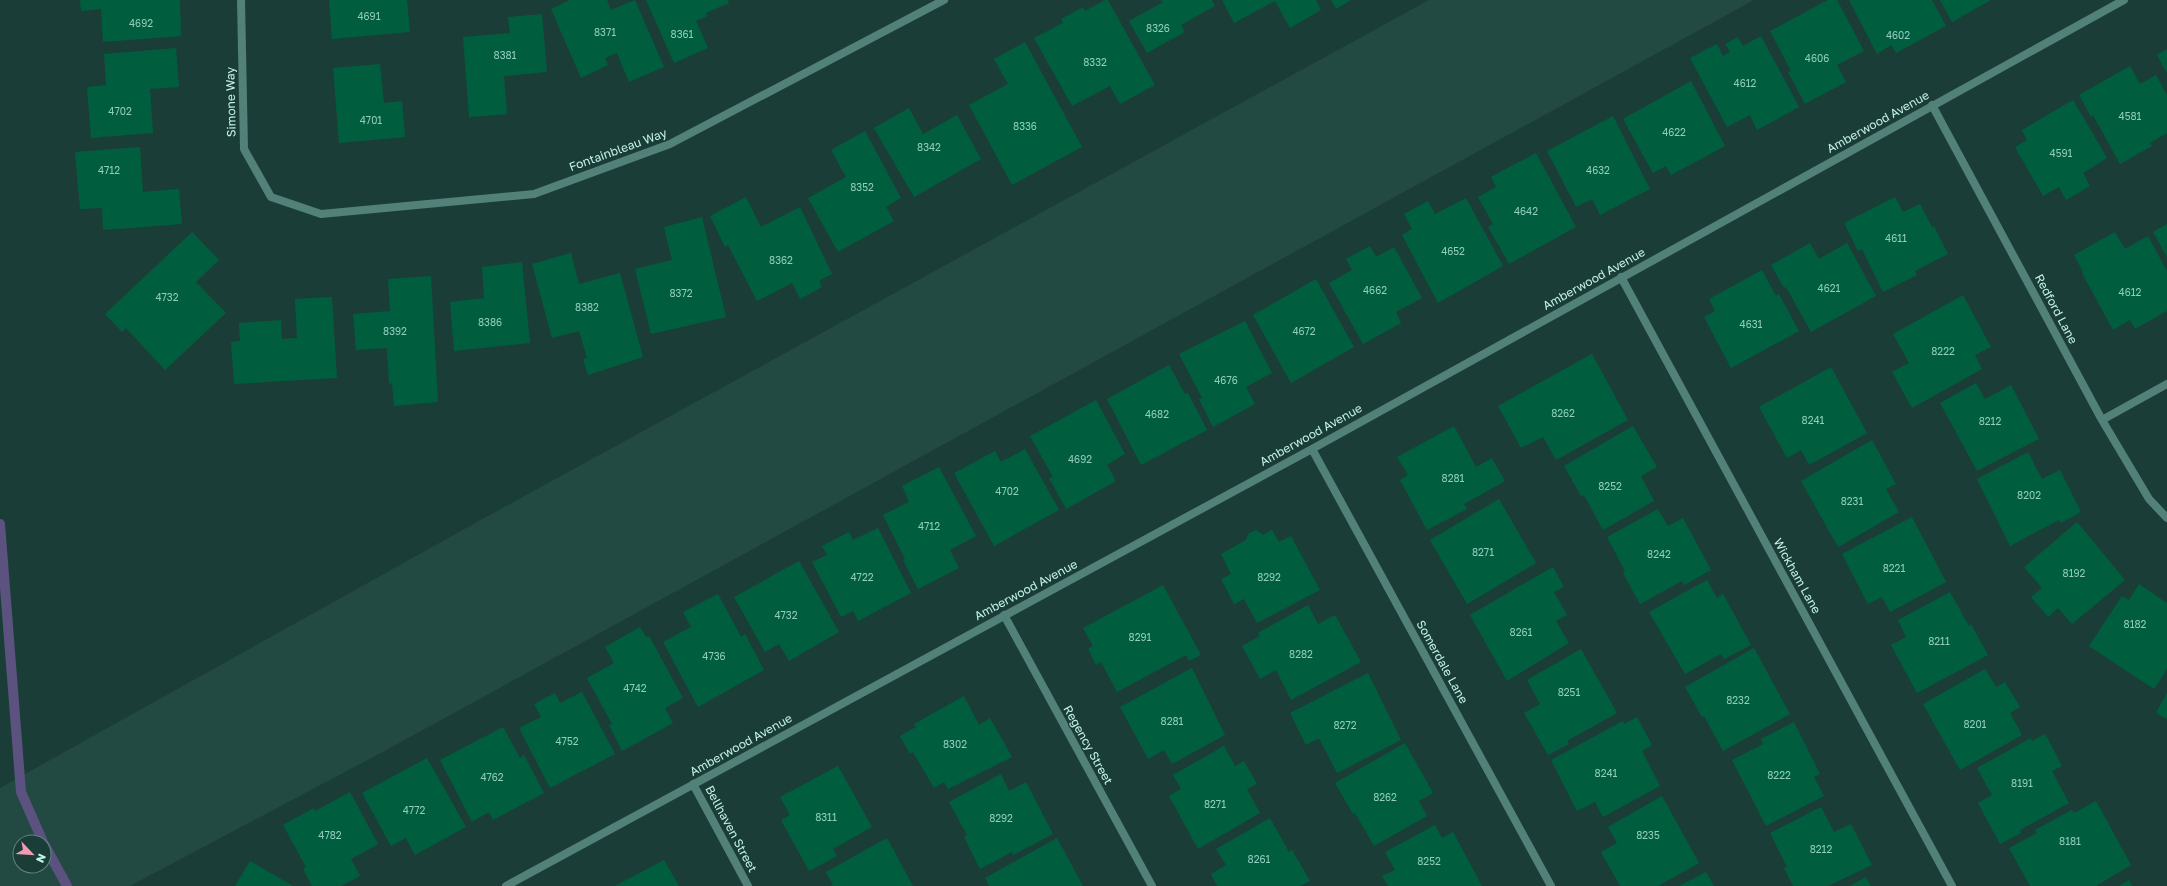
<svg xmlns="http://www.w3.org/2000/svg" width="2167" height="886" viewBox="0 0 2167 886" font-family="'Golos Text',sans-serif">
<rect width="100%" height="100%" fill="#1b3d37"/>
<!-- built -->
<path fill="#234943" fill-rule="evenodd" d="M1429,0h325l-1364,748 -260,138h-130v-98l477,-266zM20,842h24v24h-24z"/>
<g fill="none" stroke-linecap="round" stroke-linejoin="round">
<!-- stream -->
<path stroke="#5c527f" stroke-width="10" d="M0,524l21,268 22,50
M44,844l23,42"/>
</g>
<!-- building -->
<path fill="#005e3f" d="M80,0h100l1,36 -78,6 -2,-33 -20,2z
M329,0h78l3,32 -78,7z
M570,0h37l4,10 24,-10 29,67 -35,15 -12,-29 -12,5 3,7 -27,13 -30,-69z
M646,0h82l1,3 -23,10 1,3 -11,5 12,27 -34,15z
M1105,0h3l47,85 -35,19 -10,-18 -38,20 -38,-68 29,-15 -2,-4 22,-12 2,4z
M1161,0h51l3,6 -34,19 4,7 -38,21 -18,-32 34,-19z
M1222,0h94l5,10 -31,18 -15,-27 -41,22z
M1331,0h20l-15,9z
M1828,0h9l27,51 -27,14 9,17 -41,22 -17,-32 3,-1 -21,-40z
M1849,0h83l14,26 -50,27 -5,-8 -14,9z
M1940,0h51l-39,22z
M542,14l5,58 -43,4 3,38 -38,3 -6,-80 47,-4 -2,-16z
M1761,36l38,71 -42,23 -7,-15 -23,12 -37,-69 27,-14 6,12 7,-4 -5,-8 13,-7 5,9z
M1025,42l57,105 -70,38 -43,-80 39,-21 -14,-25z
M176,48l3,39 -29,2 3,44 -62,5 -4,-51 19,-2 -2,-31z
M2167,49v24l-10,-18z
M380,64l4,39 18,-2 3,36 -66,6 -6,-75z
M2130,66l10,18 16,-9 11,20v38l-17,10 2,3 -32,18 -27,-49 -2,2 -12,-22z
M1691,81l34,65 -54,29 -5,-9 -13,7 -30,-54z
M2073,100l34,58 -24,15 7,13 -24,14 -7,-13 -16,9 -28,-49 12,-7 -5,-10z
M909,108l14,26 34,-19 24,44 -67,38 -40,-69z
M1613,116l37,73 -50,26 -8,-16 -16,8 -29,-56z
M865,131l36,67 -15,9 8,14 -56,31 -30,-54 38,-21 -15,-27z
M140,147l3,45 36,-3 3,35 -79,6 -1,-22 -22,1 -5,-57z
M1536,153l40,74 -67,37 -21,-37 5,-3 -15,-27 18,-10 -5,-10z
M746,197l15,30 39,-20 32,67 -13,7 3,6 -22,12 -8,-16 -35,18 -29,-56 -3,2 -15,-31z
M1895,197l8,15 17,-8 12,23 2,-1 14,28 -33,17 2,4 -34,17 -21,-43 -4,2 -14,-28z
M1466,198l37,68 -65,37 -36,-68 10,-6 -8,-15 24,-13 7,13z
M702,217l24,100 -75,17 -16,-65 37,-9 -8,-33z
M2167,224v33l-14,-25z
M192,232l27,28 -23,22 30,31 -61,57 -39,-42 -4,4 -17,-18z
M2115,232l10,17 23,-13 19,35v40l-32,18 -5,-9 -17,10 -31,-57 1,-1 -9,-17z
M1810,243l9,16 28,-16 29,53 -65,36 -25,-45 -2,1 -13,-23z
M1370,246l6,11 18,-10 28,51 -26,14 5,11 -38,21 -34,-61 23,-13 -6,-11z
M571,253l8,31 41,-11 23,84 -55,18 -5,-16 4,-1 -8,-27 -27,7 -20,-74z
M522,262l8,81 -76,8 -4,-49 34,-4 -2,-31z
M1762,270l14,26 3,-2 20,37 -68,37 -27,-51 11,-6 -6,-12z
M431,276l7,126 -44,4 -2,-23 -3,1 -2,-36 -31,2 -3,-36 37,-3 -2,-32z
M1316,279l38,68 -63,36 -38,-68z
M1963,295l28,52 -16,8 7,14 -70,39 -20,-36 17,-9 -16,-29z
M332,297l5,81 -103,6 -3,-42 9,-1 -1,-18 42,-3 1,19 15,-1 -2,-39z
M1245,321l27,52 -26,14 9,17 -42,23 -14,-28 3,-1 -23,-44z
M1592,354l36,66 -72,40 -13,-23 -22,11 -23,-42z
M1169,365l16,29 3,-1 19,37 -66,35 -34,-66z
M1831,367l36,66 -58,32 -8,-15 -14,8 -28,-51z
M1976,383l9,16 26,-14 28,54 -62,32 -37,-68z
M1096,400l29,54 -18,11 9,16 -50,28 -17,-31 4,-1 -23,-41z
M1454,426l22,41 16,-9 13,23 -41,23 3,5 -40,21 -27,-50 8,-5 -11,-18z
M1633,426l24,41 -16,9 13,25 -51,29 -19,-35 -3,1 -17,-30z
M1872,440l24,44 -10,5 13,23 -61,35 -37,-66z
M1025,449l34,61 -65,36 -40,-73 41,-22 6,11z
M2028,452l14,27 18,-9 21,42 -20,11 -2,-3 -49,26 -33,-67z
M939,467l37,69 -26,14 9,18 -41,21 -15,-29 2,-1 -22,-44 26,-13 -7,-16z
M1499,499l37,64 -69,41 -37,-64z
M1658,509l10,17 15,-8 28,52 -27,15 -2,-4 -42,23 -17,-31 2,-2 -18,-34z
M1912,517l34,65 -56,30 -8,-15 -14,7 -26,-50z
M2077,522l48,58 -53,44 -14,-16 -10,9 -17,-20 11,-9 -18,-21z
M878,528l33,65 -53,28 -5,-10 -12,6 -29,-55 15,-7 -5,-9 27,-14 4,8z
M1256,530l7,5 9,-5 7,12 12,-6 29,54 -63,33 -13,-24 -10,5 -13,-25 10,-5 -10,-20 25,-14 2,-6z
M799,561l40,71 -50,29 -10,-17 -14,8 -31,-55z
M1553,567l11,20 -10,5 13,23 -11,6 13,22 -62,38 -37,-66z
M1707,580l10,18 6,-4 28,51 -27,14 -3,-5 -36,20 -36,-62z
M2139,584l28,19v66l-13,20 -65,-43 33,-50 7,4z
M1163,585l38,70 -12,6 -3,-6 -69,37 -16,-30 -5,3 -8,-16 5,-3 -10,-18z
M1950,592l19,34 2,-2 17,31 -71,38 -26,-48 15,-8 -8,-17z
M718,594l23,43 4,-3 19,36 -66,37 -35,-65 28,-15 -8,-15z
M1308,605l10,19 17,-9 26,47 -70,38 -15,-30 -16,9 -18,-33 18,-10 -2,-3z
M640,627l6,10 3,-1 34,62 -18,10 8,15 -51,28 -13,-26 3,-1 -25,-46 27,-15 -9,-16z
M1754,648l36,66 -67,37 -19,-35 -2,1 -17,-30z
M1581,649l36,64 -50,28 2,3 -21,11 -24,-42 16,-9 -13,-24z
M1192,668l33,67 -53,29 -8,-14 -16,9 -28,-52z
M1985,669l11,18 9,-5 15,25 -10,6 12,22 -62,35 -37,-66z
M1368,673l33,67 -64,33 -18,-35 -13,7 -16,-32z
M582,692l33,62 -65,34 -31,-60 22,-11 -7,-13 21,-11 5,10z
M2167,693v26l-11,-6z
M964,696l15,29 11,-7 22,39 -64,32 -4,-7 -10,6 -21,-36 -3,2 -10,-18 16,-9 -2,-3z
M1637,717l15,28 -10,6 18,35 -57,31 -8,-15 -18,9 -26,-51 72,-39 1,3z
M1794,722l26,52 -6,3 10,19 -58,30 -34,-66 31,-16 -2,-5z
M503,727l17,31 4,-3 20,38 -51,27 -4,-8 -17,10 -32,-62z
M2045,734l17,32 -10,5 17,32 -49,27 1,3 -21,11 -22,-41 14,-8 -15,-27 54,-30 1,3z
M1405,743l28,50 -14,8 8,15 -53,30 -19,-33 -2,1 -18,-31z
M1224,746l11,20 9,-5 13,23 -10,5 13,24 -62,36 -29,-53 12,-7 -8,-14z
M427,758l39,69 -51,28 -9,-17 -15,8 -29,-53z
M838,766l34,61 -39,22 4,7 -28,15 -28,-51 9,-5 -10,-18z
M1001,774l8,17 17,-9 27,52 -40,21 -1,-3 -32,17 -16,-32 3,-2 -18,-33z
M350,792l28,52 -27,15 9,17 -19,10h-29l-9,-17 3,-2 -23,-42 31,-17 1,3z
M1662,796l37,67 -41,23h-38l-19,-34 16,-9 -9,-16z
M2096,801l35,64 -35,21h-66l-21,-38 28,-15 -2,-3 37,-20 2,3z
M1821,807l13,25 17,-8 21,41 -44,21h-35l-9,-18 3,-1 -17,-34z
M1270,818l19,34 3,-2 18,31 -10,5h-83l-6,-12 15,-9 -10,-16z
M1435,825l7,13 11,-6 29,54h-94l-6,-10 13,-6 -10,-18z
M887,838l26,48h-83l3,-1 -7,-13z
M1057,838l26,48h-94l-4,-8z
M664,860l15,26h-64z
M250,861l43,25h-58z
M1706,872l8,14h-35z
M1866,877l5,9h-21z
M2129,880l3,6h-13z"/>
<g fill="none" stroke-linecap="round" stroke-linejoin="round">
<!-- minor -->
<path stroke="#528179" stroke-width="8" d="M241,0l3,149 27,48 50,17 213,-20 136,-50 274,-144
M1932,105l170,315 47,79 18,19
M1621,277l331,609
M2102,420l65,-36
M1312,449l239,437
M1004,615l148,271
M693,784l55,102
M506,886l806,-437 812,-449"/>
</g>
<g text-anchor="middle" stroke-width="3" stroke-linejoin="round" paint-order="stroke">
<!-- number labels -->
<g font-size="10" fill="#92cdbe">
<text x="369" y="20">4691</text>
<text x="141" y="27">4692</text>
<text x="1158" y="32">8326</text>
<text x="605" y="36">8371</text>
<text x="682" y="38">8361</text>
<text x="1898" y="39">4602</text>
<text x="505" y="59">8381</text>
<text x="1817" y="62">4606</text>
<text x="1095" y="66">8332</text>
<text x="1745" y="87">4612</text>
<text x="120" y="115">4702</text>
<text x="2130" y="120">4581</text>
<text x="371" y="124">4701</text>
<text x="1025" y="130">8336</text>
<text x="1674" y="136">4622</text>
<text x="929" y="151">8342</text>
<text x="2061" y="157">4591</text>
<text x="109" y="174">4712</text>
<text x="1598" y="174">4632</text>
<text x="862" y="191">8352</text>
<text x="1526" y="215">4642</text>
<text x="1896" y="242">4611</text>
<text x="1453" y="255">4652</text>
<text x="781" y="264">8362</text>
<text x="1829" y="292">4621</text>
<text x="1375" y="294">4662</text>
<text x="2130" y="296">4612</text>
<text x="681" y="297">8372</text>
<text x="167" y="301">4732</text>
<text x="587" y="311">8382</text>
<text x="490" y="326">8386</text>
<text x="1751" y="328">4631</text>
<text x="395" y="335">8392</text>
<text x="1304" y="335">4672</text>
<text x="1943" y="355">8222</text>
<text x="1226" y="384">4676</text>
<text x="1563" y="417">8262</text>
<text x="1157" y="418">4682</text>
<text x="1813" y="424">8241</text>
<text x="1990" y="425">8212</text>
<text x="1080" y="463">4692</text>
<text x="1453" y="482">8281</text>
<text x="1610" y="490">8252</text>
<text x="1007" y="495">4702</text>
<text x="2029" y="499">8202</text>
<text x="1852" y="505">8231</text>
<text x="929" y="530">4712</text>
<text x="1483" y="556">8271</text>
<text x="1659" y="558">8242</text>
<text x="1894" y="572">8221</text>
<text x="2074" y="577">8192</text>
<text x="862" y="581">4722</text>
<text x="1269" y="581">8292</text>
<text x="786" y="619">4732</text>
<text x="2135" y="628">8182</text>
<text x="1521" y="636">8261</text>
<text x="1140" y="641">8291</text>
<text x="1939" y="645">8211</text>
<text x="1301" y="658">8282</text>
<text x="714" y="660">4736</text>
<text x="635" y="692">4742</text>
<text x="1569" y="696">8251</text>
<text x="1738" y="704">8232</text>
<text x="1172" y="725">8281</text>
<text x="1975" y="728">8201</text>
<text x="1345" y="729">8272</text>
<text x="567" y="745">4752</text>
<text x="955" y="748">8302</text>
<text x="1606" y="777">8241</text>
<text x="1779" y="779">8222</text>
<text x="492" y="781">4762</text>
<text x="2022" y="787">8191</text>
<text x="1385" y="801">8262</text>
<text x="1215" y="808">8271</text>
<text x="414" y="814">4772</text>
<text x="826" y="821">8311</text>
<text x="1001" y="822">8292</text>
<text x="330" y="839">4782</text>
<text x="1648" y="839">8235</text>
<text x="2070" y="845">8181</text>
<text x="1821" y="853">8212</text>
<text x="1259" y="863">8261</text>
<text x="1429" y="865">8252</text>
</g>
<!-- street labels -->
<g font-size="12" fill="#c2f2e9" stroke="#1b3d37">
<text transform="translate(231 102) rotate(-91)" y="4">Simone Way</text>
<text transform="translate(1878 122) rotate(-29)" y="4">Amberwood Avenue</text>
<text transform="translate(618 150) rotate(-20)" y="4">Fontainbleau Way</text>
<text transform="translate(1594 279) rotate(-29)" y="4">Amberwood Avenue</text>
<text transform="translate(2056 309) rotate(62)" y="4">Redford Lane</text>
<text transform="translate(1311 435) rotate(-29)" y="4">Amberwood Avenue</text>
<text transform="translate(1797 576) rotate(61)" y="4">Wickham Lane</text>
<text transform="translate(1026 590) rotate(-28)" y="4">Amberwood Avenue</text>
<text transform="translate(1442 662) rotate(61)" y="4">Somerdale Lane</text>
<text transform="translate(741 745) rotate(-29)" y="4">Amberwood Avenue</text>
<text transform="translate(1088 745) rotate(61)" y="4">Regency Street</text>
<text transform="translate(731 829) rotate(62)" y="4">Bellhaven Street</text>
</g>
</g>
<!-- north arrow -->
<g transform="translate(32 854) rotate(115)"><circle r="19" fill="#1b3d37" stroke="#5e857e"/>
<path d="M0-3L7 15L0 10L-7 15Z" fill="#f19ab1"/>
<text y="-6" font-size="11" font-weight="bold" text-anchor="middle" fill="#c2f2e9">N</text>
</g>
</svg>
